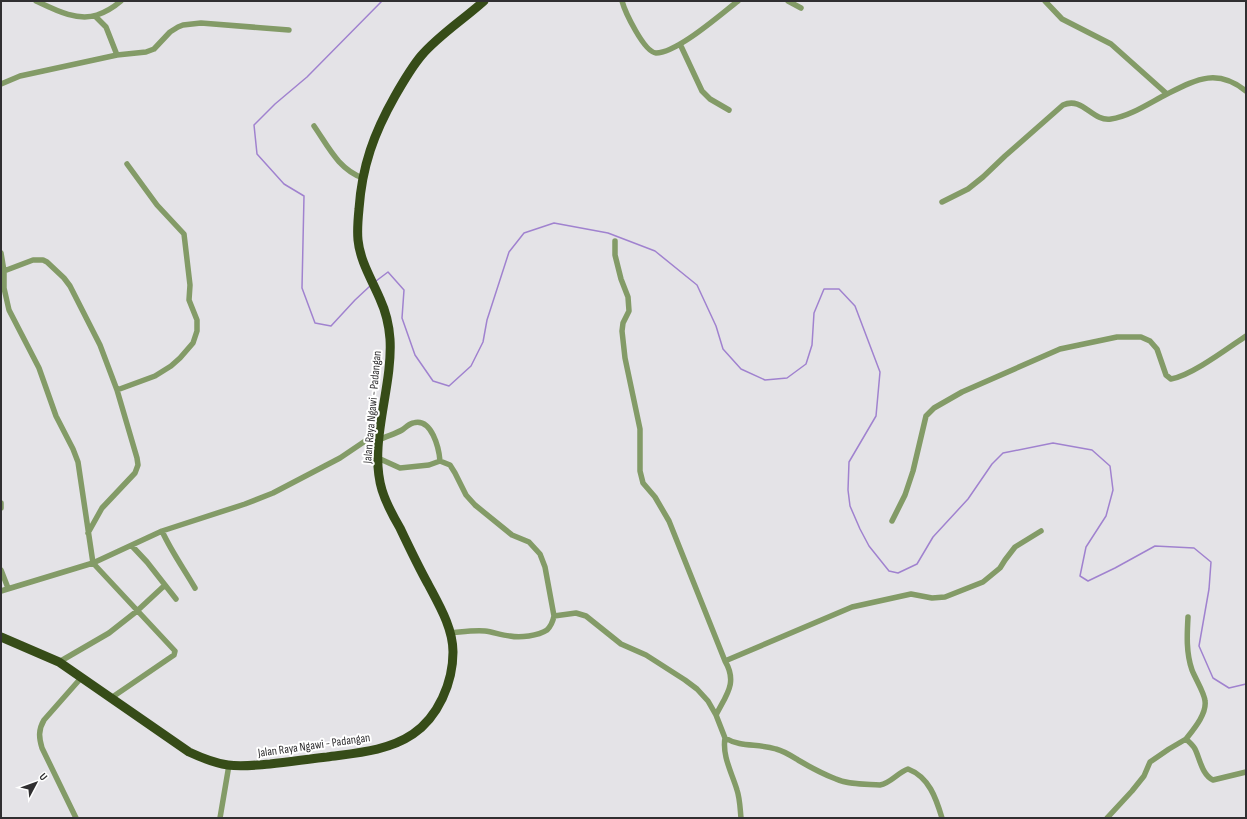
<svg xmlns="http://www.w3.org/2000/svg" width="1247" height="819" viewBox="0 0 1247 819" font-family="'Sofia Sans Condensed',sans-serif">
<rect width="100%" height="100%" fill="#e4e3e7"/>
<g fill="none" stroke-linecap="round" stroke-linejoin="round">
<!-- stream -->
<path stroke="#a082cf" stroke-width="1.5" d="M376,281l12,-9 16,18 -2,28 13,37 18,26 16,5 22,-20 12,-24 4,-22 22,-68 15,-19 30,-10 54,10 47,18 42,34 19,41 7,23 18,20 24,11 22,-2 19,-14 6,-19 2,-32 10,-24h15l16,17 25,66 -4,44 -27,46 -1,28 2,16 10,23 9,17 20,25 9,2 19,-9 16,-27 35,-38 24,-35 11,-11 50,-10 39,7 18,16 3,24 -7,26 -20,31 -6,29 8,5 27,-13 40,-22 39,2 17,14 -2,27 -10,57 14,32 16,10 17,-4
M370,286l-15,14 -24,26 -16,-3 -13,-35 2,-92 -20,-12 -27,-30 -3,-29 21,-21 32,-27 75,-76"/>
<!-- minor -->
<path stroke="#839b67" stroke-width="5.5" d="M36,1c17,8 41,21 61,14 9,-3 17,-8 24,-14
M622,1c3,11 22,51 34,52 21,0 65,-39 82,-52
M788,1l13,7
M1045,1l17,18 49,25 56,50c30,-15 50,-26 79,-3
M95,16l11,11 11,28
M680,44l22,47 8,8 19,11
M1,84l19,-8 97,-21 29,-3 8,-3 16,-17 8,-5 5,-2 18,-2 88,7
M314,126c14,20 24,43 49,52
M942,202l26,-13 15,-12 22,-21 58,-51c20,-9 29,17 48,14 18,-2 40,-17 56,-25
M615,241v14l6,24 7,18 1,14 -6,12 -1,8 3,27 15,71v42l3,12 12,14 14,24 56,140c13,22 1,34 -9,54
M1,253l3,18v17l5,22 30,58 17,48 17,33 5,13 15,101 82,88 -1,4 -63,43
M4,271l29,-11h10l4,2 17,16 6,8 30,59 17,45 20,68 1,7 -3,8 -33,35 -14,25
M117,390l38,-14 16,-10 9,-8 13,-15 4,-12v-11l-8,-20 1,-15 -6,-51 -27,-29 -30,-41
M379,440c8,-4 16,-6 23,-10 4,-3 7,-6 11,-7 19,-6 26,26 27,38
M378,458l22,10 29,-3 11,-4 10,4 5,8 11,22 9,10 37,30 17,7 11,12 5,13 9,49 22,-3 10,3 35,28 25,11 39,25 12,9 11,12 8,14 9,23c17,10 32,5 51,11 8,2 14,6 22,11 12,7 25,14 38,19 13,6 30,5 44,6 11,-2 17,-12 28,-16 21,8 28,29 34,49
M1,503v5
M892,521l13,-26 8,-24 13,-55 8,-8 28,-16 98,-43 57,-12h24l9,4 7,8 9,26 5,4c20,-3 57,-31 75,-43
M162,531c9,20 22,38 33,57
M132,546l15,16 29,37
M1,570l7,18
M1,591l92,-28 69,-32 83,-27 28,-11 67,-35 40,-27
M450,633c12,-1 23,-3 35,-2 8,1 16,4 25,5 10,2 28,0 37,-6 4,-4 6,-9 7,-14
M725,661l127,-54 59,-13 21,4 13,-1 38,-15 17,-14 5,-8 10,-13 26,-16
M59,662l50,-29 28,-22 28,-26
M725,738c-3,18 7,35 12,52 3,9 3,18 4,28
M1186,739c7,-9 21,-25 19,-38 0,-7 -10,-23 -13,-31 -6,-17 -5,-35 -4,-53
M76,818l-34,-70c-3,-10 -4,-18 2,-28l37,-42
M220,818l9,-53
M1107,818l25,-27 12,-15 6,-14 19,-13 17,-10c3,3 7,6 9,10 5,10 7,26 18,31l33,-8"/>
<!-- trunk -->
<path stroke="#364c18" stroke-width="9" d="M1,637l58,25 130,90c13,6 25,11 39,13 14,2 28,0 42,-1 20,-2 38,-5 57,-7 29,-4 61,-6 86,-23 25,-17 40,-51 40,-82 0,-24 -14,-47 -25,-68 -10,-18 -19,-37 -28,-56 -7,-12 -14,-25 -18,-38 -14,-47 11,-102 8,-151 -1,-14 -4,-27 -10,-40 -8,-19 -20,-38 -22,-59 -1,-10 0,-21 1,-31 3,-43 15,-76 36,-113 8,-14 16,-28 26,-40 18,-21 42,-36 63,-55"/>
</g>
<g text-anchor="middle" stroke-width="4" stroke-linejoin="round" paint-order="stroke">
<!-- street labels -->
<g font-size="12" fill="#302f31" stroke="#fff">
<text transform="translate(372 407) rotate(-85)" y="4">Jalan Raya Ngawi - Padangan</text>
<text transform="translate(314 745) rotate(-8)" y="4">Jalan Raya Ngawi - Padangan</text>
</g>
</g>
<!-- border -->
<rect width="1247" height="819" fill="none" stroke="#302f31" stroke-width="4"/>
<!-- north arrow -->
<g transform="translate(36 783) rotate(49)" stroke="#ffffff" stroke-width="3" paint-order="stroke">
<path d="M0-3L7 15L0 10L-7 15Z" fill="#302f31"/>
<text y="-6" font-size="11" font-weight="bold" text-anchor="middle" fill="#302f31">U</text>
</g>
</svg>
